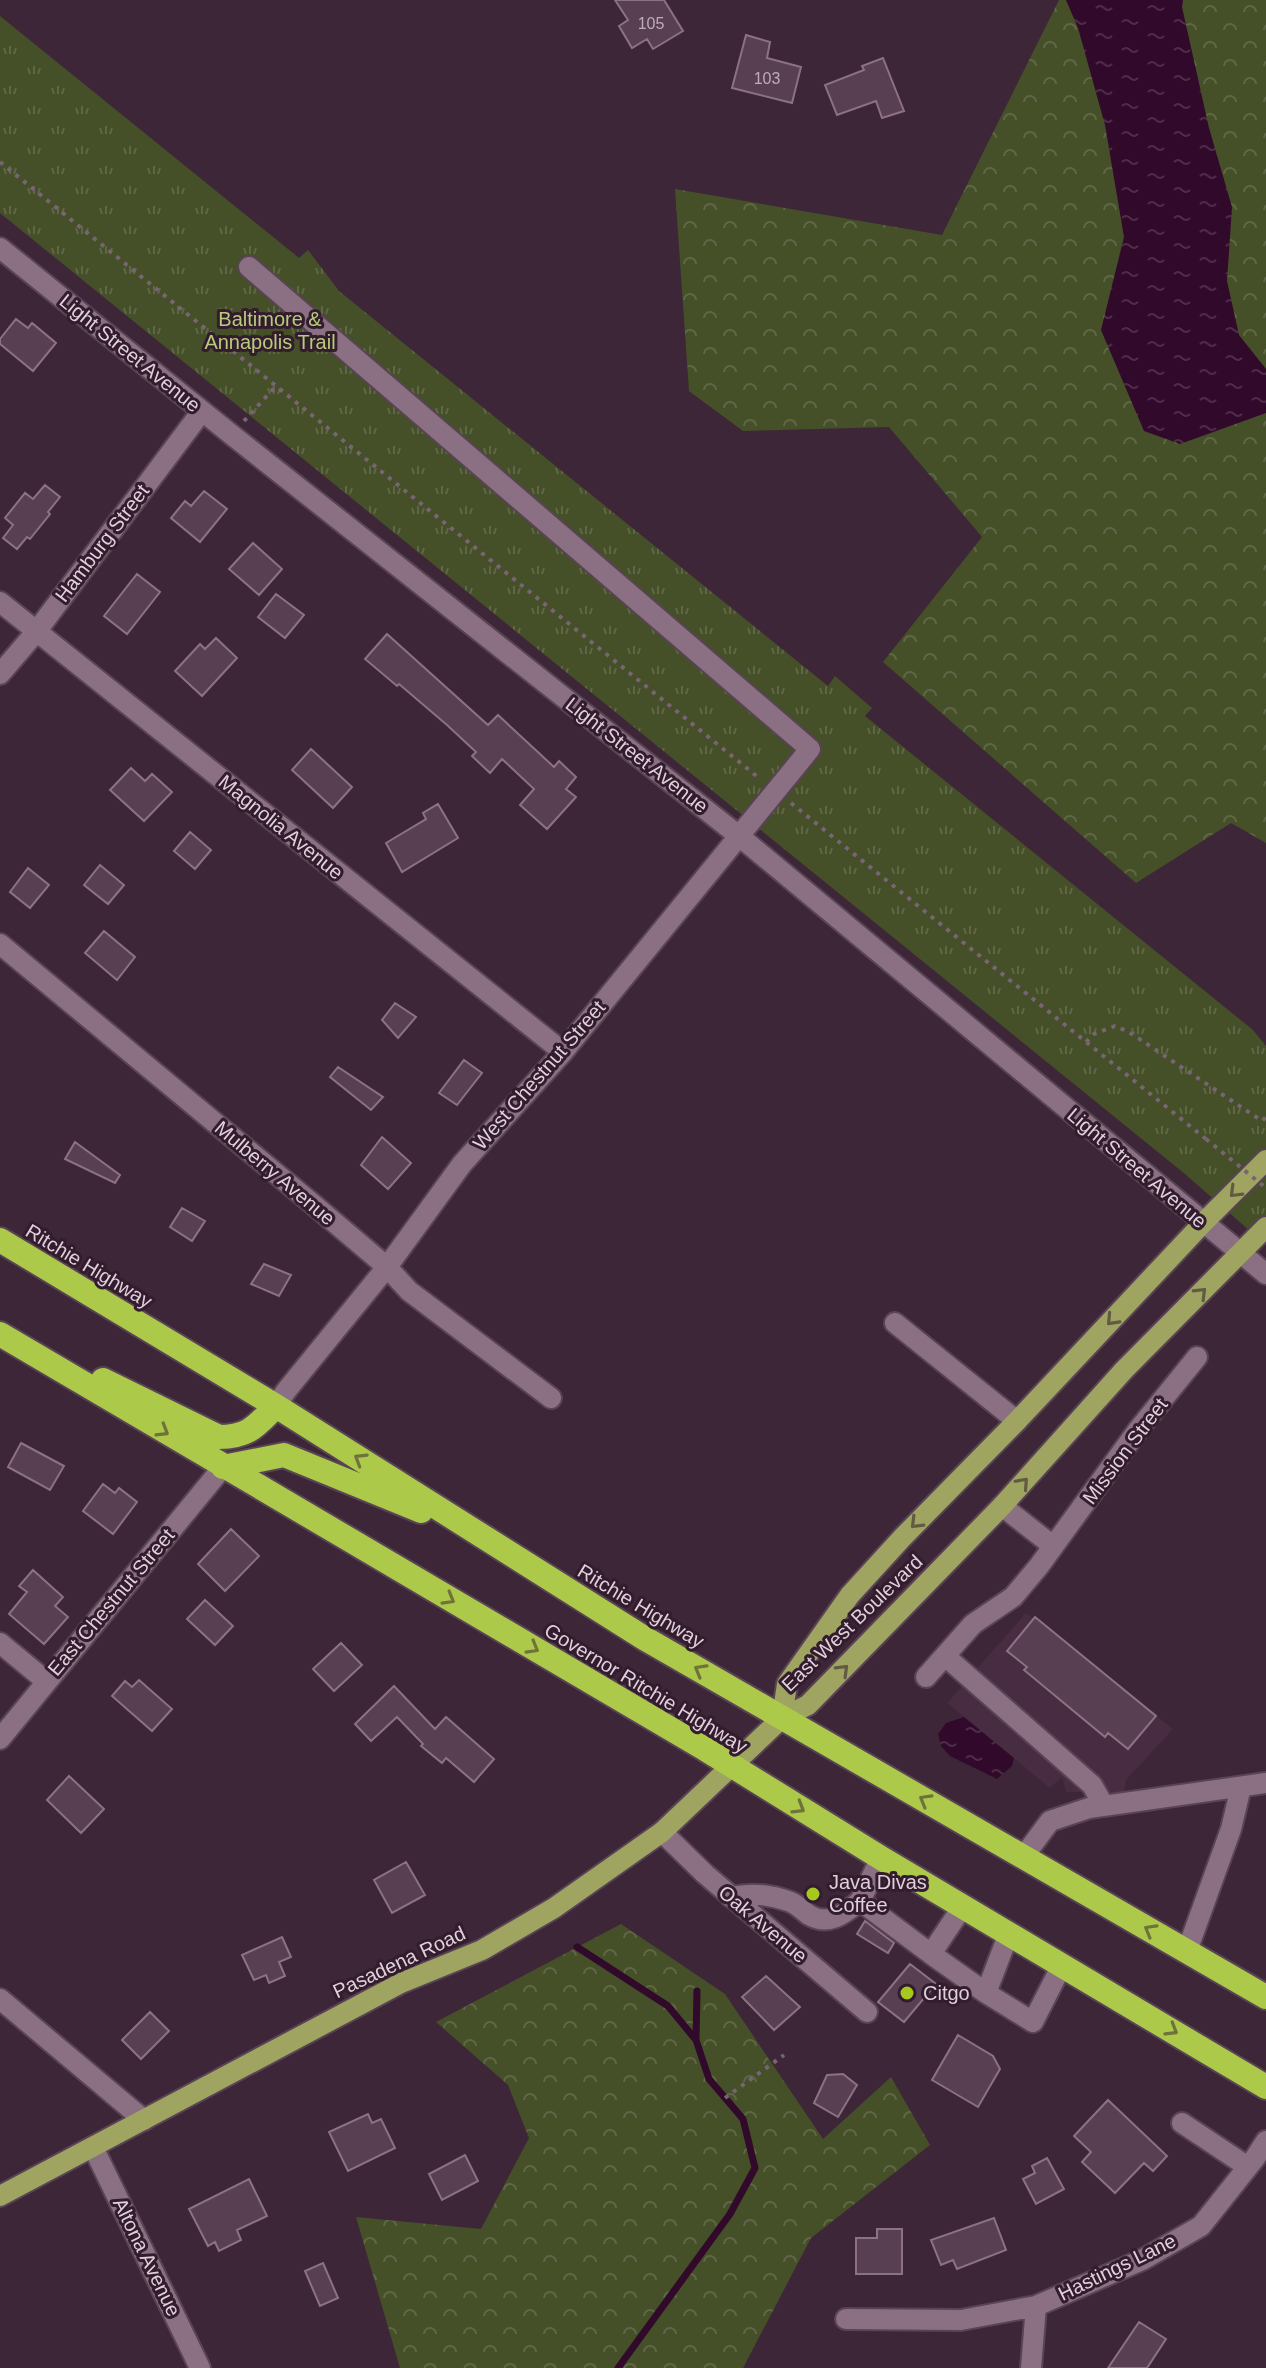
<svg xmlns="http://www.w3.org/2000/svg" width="1266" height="2368" viewBox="0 0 1266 2368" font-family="Arial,sans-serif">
<defs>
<pattern id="forest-crowns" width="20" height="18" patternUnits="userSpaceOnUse" patternTransform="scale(2)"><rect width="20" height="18" fill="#454f28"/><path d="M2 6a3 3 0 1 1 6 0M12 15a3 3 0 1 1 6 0" fill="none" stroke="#5f6747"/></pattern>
<pattern id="park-tufts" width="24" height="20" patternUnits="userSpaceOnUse" patternTransform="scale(2)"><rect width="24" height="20" fill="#454f28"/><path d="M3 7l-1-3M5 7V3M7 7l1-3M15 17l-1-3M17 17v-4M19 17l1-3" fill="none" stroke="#5f6747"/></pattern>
<pattern id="water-ripples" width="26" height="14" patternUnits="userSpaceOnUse" patternTransform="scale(2)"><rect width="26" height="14" fill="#31092a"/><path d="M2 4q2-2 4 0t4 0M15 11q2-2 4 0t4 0" fill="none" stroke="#4e2c48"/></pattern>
</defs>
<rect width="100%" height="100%" fill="#3d2637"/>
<!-- built -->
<path fill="#482c42" d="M1026,1613l147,116 -47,51 -2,12h-58l-4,-15 -12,11 -103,-85z"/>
<!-- forest -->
<path fill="url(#forest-crowns)" d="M1059,0h207v843l-35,-20 -95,60 -253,-221 99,-125 -93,-110 -146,4 -54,-40 -14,-202 267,46z
M621,1924l104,70 98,145 68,-62 39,68 -119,93 -68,130h-343l-44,-151 125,12 48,-91 -21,-53 -72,-63z"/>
<!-- park -->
<path fill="url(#park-tufts)" d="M0,16l299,242 9,-8 31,41 489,395 7,-10 37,32 -7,8 388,314 13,16v199l-81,-71 -1185,-961z"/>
<!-- water -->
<path fill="url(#water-ripples)" d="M1066,0h117l-1,7 27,121 23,79 -5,74 12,54 27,34v44l-86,31 -36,-13 -43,-101 23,-93 -19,-112 -27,-97z
M964,1717l50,41 -2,8 -15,13 -47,-23 -9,-10 -3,-12 8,-11z"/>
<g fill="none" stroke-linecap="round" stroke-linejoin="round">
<!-- stream -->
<path stroke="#31092a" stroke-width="7" d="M577,1947l91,59 28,34 13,39 34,40 12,49 -25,46 -112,154
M696,2040l1,-49"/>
</g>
<!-- building -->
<path fill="#584052" stroke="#8d7185" stroke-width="2" d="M615,0h49l19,31 -30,18 -6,-10 -15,9 -13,-22 9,-6z
M746,35l24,7 -3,16 34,9 -9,36 -60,-15z
M883,58l21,53 -22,7 -6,-17 -39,14 -12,-30 39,-15 -2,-4z
M16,319l12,9 4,-5 24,20 -23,28 -33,-27v-5z
M45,485l15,12 -12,15 2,2 -20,25 -3,-2 -10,12 -14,-11 10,-13 -8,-7 20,-25 8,6z
M204,491l23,18 -27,33 -29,-24 14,-17 6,5z
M253,543l29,26 -23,26 -30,-26z
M137,574l23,18 -33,42 -23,-18z
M276,594l28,21 -19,23 -27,-21z
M387,634l101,91 10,-10 56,52 5,-6 17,16 -10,12 10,8 -29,32 -27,-24 14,-16 -32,-30 -12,14 -18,-17 4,-4 -29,-27 -48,-41 -2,2 -32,-27z
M216,638l21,20 -35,38 -27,-25 25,-27 5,5z
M311,749l41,38 -19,21 -41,-38z
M131,768l14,13 7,-7 20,18 -28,29 -34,-31z
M438,804l20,34 -56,34 -16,-29 40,-24 -3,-6z
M190,832l21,18 -16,19 -21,-18z
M100,865l24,20 -16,19 -24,-19z
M28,868l21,17 -19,23 -20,-16z
M104,931l31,26 -18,23 -32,-27z
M395,1003l21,14 -18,21 -16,-18z
M464,1060l18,13 -25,32 -18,-12z
M338,1067l45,30 -12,13 -41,-33z
M382,1137l29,26 -23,26 -27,-24z
M75,1142l45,33 -5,8 -50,-24z
M182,1208l23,13 -13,20 -22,-14z
M264,1264l27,11 -12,21 -28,-12z
M21,1443l43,23 -14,24 -42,-23z
M103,1484l12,9 4,-5 18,14 -24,32 -30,-23z
M231,1529l28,27 -34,35 -27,-27z
M33,1570l30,27 -8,9 13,11 -24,27 -35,-30 18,-22 -8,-6z
M205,1600l28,26 -18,19 -28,-26z
M1035,1617l121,99 -28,33 -20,-16 -3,4 -81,-67 3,-3 -20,-16z
M341,1643l21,22 -28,26 -21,-22z
M139,1680l33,29 -20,22 -40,-35 13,-15 7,6z
M394,1686l41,43 11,-12 48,42 -20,23 -28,-24 -4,5 -21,-17 2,-2 -26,-27 -26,24 -16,-17z
M69,1776l35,33 -23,24 -34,-33z
M406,1862l19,33 -33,18 -18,-33z
M865,1921l29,22 -6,10 -31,-19z
M282,1937l9,20 -12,5 6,14 -16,7 -3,-8 -12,5 -12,-25z
M910,1964l26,20 -32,38 -26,-20z
M766,1976l34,31 -26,23 -32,-33z
M150,2012l19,19 -28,28 -19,-19z
M958,2035l35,21 7,13 -22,38 -46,-27z
M843,2074l14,11 -19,32 -24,-14 13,-28z
M1108,2100l59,56 -14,15 -9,-8 -29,30 -33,-31 9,-10 -17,-16z
M368,2114l4,9 9,-4 14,29 -47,23 -19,-39z
M465,2155l13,26 -36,19 -13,-26z
M1047,2158l17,31 -28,15 -13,-25 12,-6 -3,-7z
M249,2179l18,37 -30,14 4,10 -22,11 -4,-9 -7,4 -19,-37z
M994,2218l12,32 -49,19 -4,-9 -12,5 -10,-25z
M877,2229h25v45h-46v-36h21z
M323,2263l15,35 -18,8 -15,-35z
M1139,2322l27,17 -19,29h-39z"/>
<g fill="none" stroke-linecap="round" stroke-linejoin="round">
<defs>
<path id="minor" d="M0,248l232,187 507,401 527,438
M249,267l561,482 -247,303 -101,112 -75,103 -101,124 -10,15
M0,602l563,450
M0,674l36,-42 166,-221
M0,944l314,261 73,62 22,24 142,107
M895,1323l122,98
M1002,1506l51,40
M0,1643l46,38
M945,1656l147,129 12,21
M926,1677l47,-53 40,-27 26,-31 99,-136 59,-73
M0,1739l223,-272
M662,1832l43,42 162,138
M1024,1856l26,-35 39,-13 177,-25
M881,1858l-21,43 71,53
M731,1897c19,-4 38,-3 57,4 8,2 14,9 21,14 20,12 36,-2 51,-14
M963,1906l-32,48 55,39
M1009,1933l-23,60 47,29 29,-57
M1187,1951l44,-122 10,-42
M0,1999l144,121
M1182,2123l66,44
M93,2147l107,221
M846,2319l115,1 75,-14
M1031,2368l5,-62 106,-46 59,-34 54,-68 11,-17"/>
<path id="major" d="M782,1718l5,-34 63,-89 52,-57 115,-117 186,-198 63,-63
M0,2196l401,-213 81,-33 72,-42 108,-76 120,-114 26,-13 194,-199 122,-136 142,-143"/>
<path id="highway" d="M0,1240l276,166 368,232 622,359
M0,1334l705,415 176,109 385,229
M103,1380l116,57c30,0 37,-11 57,-31
M223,1467l61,-12 137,56"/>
</defs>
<!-- minor casing -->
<use href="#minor" stroke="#584454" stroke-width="24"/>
<!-- major casing -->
<use href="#major" stroke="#584454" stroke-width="24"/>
<!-- highway casing -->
<use href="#highway" stroke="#584454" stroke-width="28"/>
<!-- path -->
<path stroke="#786473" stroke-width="4" stroke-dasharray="4 6" stroke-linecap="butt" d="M0,162l759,616
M244,421l32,-35
M791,803l415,336
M1086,1042l8,-8 21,-8 14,6 133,89 4,-4
M725,2098l59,-43"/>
<!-- minor -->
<use href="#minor" stroke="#8b7084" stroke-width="20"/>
<!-- major -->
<use href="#major" stroke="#9fa561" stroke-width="20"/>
<!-- highway -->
<use href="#highway" stroke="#acc949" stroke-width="24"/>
<!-- path-bridge -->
<path stroke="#786473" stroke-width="4" stroke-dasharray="4 6" stroke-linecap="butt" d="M1206,1139l60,49"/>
</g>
<!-- one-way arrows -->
<defs><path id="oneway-chevron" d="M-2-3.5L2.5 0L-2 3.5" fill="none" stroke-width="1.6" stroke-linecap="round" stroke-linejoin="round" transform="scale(2)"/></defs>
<g stroke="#635a44">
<use href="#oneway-chevron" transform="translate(1235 1192) rotate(135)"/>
<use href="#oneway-chevron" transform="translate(1201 1293) rotate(-45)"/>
<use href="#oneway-chevron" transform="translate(1112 1320) rotate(133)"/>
<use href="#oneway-chevron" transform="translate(1023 1483) rotate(-48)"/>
<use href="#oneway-chevron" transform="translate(916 1523) rotate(135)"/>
<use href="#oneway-chevron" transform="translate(843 1670) rotate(-45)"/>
</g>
<g stroke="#6f723b">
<use href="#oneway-chevron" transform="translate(163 1431) rotate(31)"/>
<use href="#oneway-chevron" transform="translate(360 1459) rotate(-148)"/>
<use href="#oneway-chevron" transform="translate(449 1599) rotate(30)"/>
<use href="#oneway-chevron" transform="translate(533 1648) rotate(30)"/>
<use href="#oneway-chevron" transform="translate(700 1670) rotate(-150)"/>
<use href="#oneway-chevron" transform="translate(925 1800) rotate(-150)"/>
<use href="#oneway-chevron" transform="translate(799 1808) rotate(31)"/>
<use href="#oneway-chevron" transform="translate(1150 1930) rotate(-150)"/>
<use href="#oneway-chevron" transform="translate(1172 2030) rotate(31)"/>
</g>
<!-- markers -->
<g fill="#a7c81f" stroke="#321c2d" stroke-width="3">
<circle cx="813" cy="1894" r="8"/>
<circle cx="907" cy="1993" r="8"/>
</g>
<g text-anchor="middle" stroke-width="6" stroke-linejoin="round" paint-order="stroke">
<!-- number labels -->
<g font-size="16" fill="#bdacb9">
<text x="651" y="29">105</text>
<text x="767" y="84">103</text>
</g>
<!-- park labels -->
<g font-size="20" fill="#b7cc7b" stroke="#321c2d">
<text x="270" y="326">Baltimore &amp;<tspan x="270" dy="23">Annapolis Trail</tspan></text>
</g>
<!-- street labels -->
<g font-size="20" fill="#dfd0db" stroke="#321c2d">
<text transform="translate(130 353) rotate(39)" y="7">Light Street Avenue</text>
<text transform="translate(102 543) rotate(-53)" y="7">Hamburg Street</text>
<text transform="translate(637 755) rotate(38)" y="7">Light Street Avenue</text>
<text transform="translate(281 827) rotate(39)" y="7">Magnolia Avenue</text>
<text transform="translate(539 1075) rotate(-49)" y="7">West Chestnut Street</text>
<text transform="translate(1137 1168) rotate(40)" y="7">Light Street Avenue</text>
<text transform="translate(275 1173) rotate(40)" y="7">Mulberry Avenue</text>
<text transform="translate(89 1266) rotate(31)" y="7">Ritchie Highway</text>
<text transform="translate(1125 1451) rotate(-53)" y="7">Mission Street</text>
<text transform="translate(111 1602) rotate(-50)" y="7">East Chestnut Street</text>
<text transform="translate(641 1606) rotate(31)" y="7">Ritchie Highway</text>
<text transform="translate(852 1623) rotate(-44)" y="7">East West Boulevard</text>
<text transform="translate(646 1688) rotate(31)" y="7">Governor Ritchie Highway</text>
<text transform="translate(763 1924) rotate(40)" y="7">Oak Avenue</text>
<text transform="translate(399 1962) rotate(-25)" y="7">Pasadena Road</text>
<text transform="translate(147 2257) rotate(64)" y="7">Altona Avenue</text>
<text transform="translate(1117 2267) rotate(-26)" y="7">Hastings Lane</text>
</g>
<!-- poi labels -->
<g font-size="20" fill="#dfd0db" stroke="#321c2d" text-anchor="start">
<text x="829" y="1889">Java Divas<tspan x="829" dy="23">Coffee</tspan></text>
<text x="923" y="2000">Citgo</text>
</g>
</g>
</svg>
